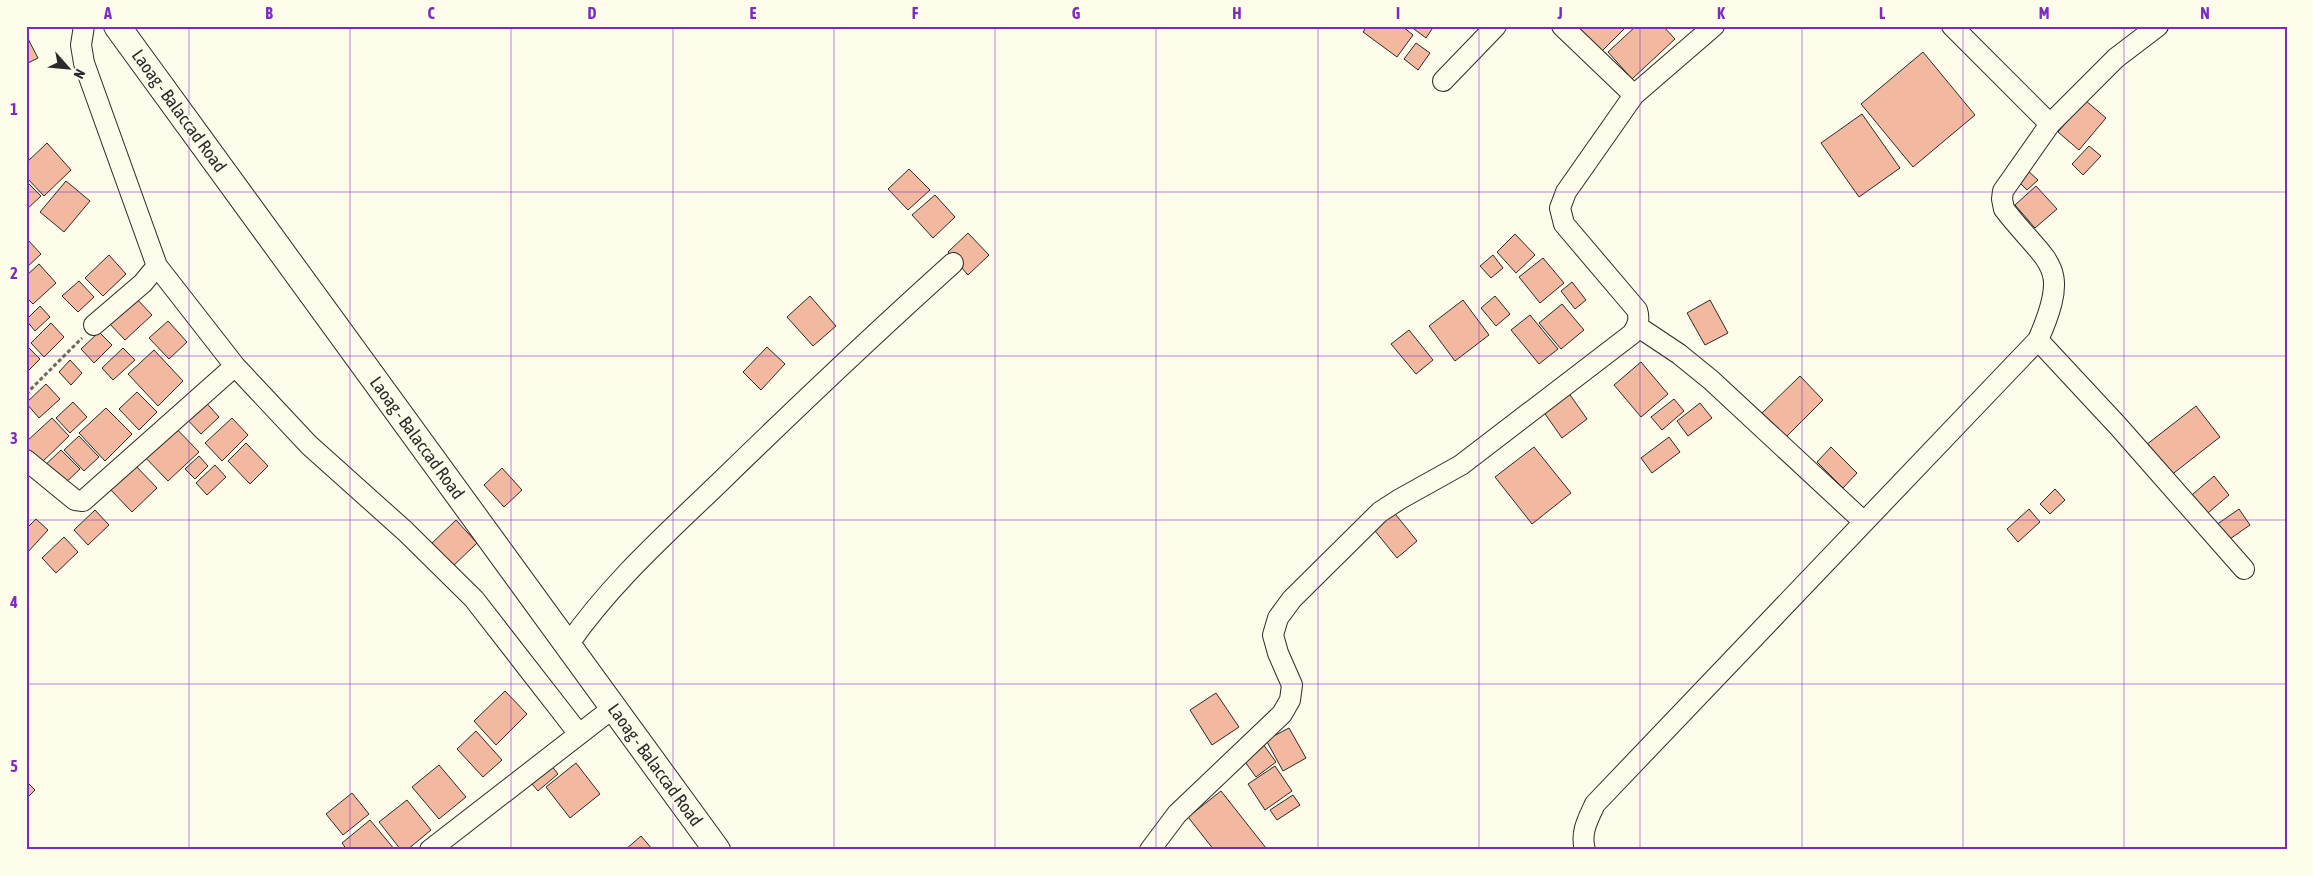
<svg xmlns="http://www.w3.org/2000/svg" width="2313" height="876" viewBox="0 0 2313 876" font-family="'Asap Condensed',sans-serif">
<rect width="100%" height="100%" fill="#fdfbea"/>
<!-- building -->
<path fill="#f2b8a0" stroke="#2b2b2b" d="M1367,26h35l11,9 -16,22 -34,-25z
M1410,26h24l-8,12z
M1584,26h43l-26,26 -21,-22z
M1636,26h27l12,13 -43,40 -24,-27z
M26,35l12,23 -12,6z
M1416,43l14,10 -12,17 -14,-11z
M1923,52l52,63 -62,52 -52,-63z
M2085,100l21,18 -27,32 -21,-18z
M1862,114l38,54 -41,29 -38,-54z
M47,143l24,27 -27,26 -18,-19v-14z
M2089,146l12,10 -18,19 -11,-11z
M909,169l21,21 -22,20 -20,-21z
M2026,169l12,11 -11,10 -11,-11z
M26,181l15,15 -15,14z
M66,181l24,20 -26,31 -24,-20z
M2036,186l21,23 -22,19 -20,-23z
M935,195l20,22 -22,21 -21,-23z
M968,233l21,22 -21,20 -20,-23z
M1515,234l20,21 -19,18 -19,-21z
M26,238l15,16 -15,14z
M109,255l17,19 -23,22 -18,-18z
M1493,255l10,13 -12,10 -11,-12z
M1543,258l21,25 -24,20 -21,-26z
M39,264l17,19 -23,21 -7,-7v-21z
M79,281l15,16 -16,15 -16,-16z
M1572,282l14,18 -11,9 -14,-18z
M134,296l18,19 -27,25 -17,-18z
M810,296l26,30 -23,20 -26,-29z
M1495,296l15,18 -14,12 -15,-18z
M1463,300l26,35 -34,26 -26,-35z
M1710,300l18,33 -23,12 -18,-32z
M1562,304l22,26 -23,19 -22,-26z
M40,306l10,11 -15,14 -9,-11z
M1530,315l28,34 -19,15 -28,-34z
M168,321l19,21 -18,17 -20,-21z
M51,323l13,14 -20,20 -13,-14z
M1409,330l24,30 -17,14 -25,-30z
M99,332l13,13 -18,18 -13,-14z
M767,347l18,17 -24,26 -18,-18z
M29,348l11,11 -14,14v-23z
M123,348l12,12 -22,20 -11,-12z
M154,350l29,31 -25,25 -30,-32z
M70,360l12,13 -11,12 -12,-13z
M1641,362l27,32 -27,23 -27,-32z
M1800,376l23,24 -38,38 -24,-24z
M46,384l14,15 -21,19 -13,-15z
M137,392l20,20 -18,18 -20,-21z
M1568,392l19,27 -25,19 -19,-27z
M201,397l18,20 -18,17 -18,-19z
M1674,399l10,12 -22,19 -11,-13z
M73,402l14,15 -17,16 -14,-15z
M1700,403l12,15 -24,18 -11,-15z
M2196,406l24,31 -50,39 -24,-31z
M106,408l26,26 -27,27 -26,-28z
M52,418l17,18 -32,31 -11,-12v-13z
M232,418l16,17 -26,26 -17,-18z
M171,423l28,29 -31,29 -28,-29z
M79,436l20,21 -15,14 -20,-21z
M1669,437l11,15 -28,21 -11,-15z
M246,443l22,23 -18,18 -22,-23z
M1534,447l37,46 -39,31 -37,-47z
M1831,447l26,26 -14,15 -26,-26z
M61,450l19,19 -20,19 -18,-20z
M199,456l9,10 -13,13 -10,-10z
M134,464l23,24 -25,24 -23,-24z
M215,465l11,12 -19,18 -11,-12z
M502,468l20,22 -18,17 -20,-22z
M2214,476l15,19 -27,23 -16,-18z
M2055,489l10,11 -15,14 -10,-10z
M2029,509l11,13 -22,20 -11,-13z
M2239,509l11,16 -23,16 -11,-16z
M95,510l14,15 -21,20 -14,-15z
M1392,510l25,31 -20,17 -26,-32z
M36,519l12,11 -21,23 -1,-24z
M456,520l21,23 -26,25 -21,-23z
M64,537l14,15 -22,21 -14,-15z
M505,691l22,23 -31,31 -22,-24z
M1216,693l23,34 -27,18 -22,-35z
M1289,728l17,30 -23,13 -17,-31z
M476,731l26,29 -19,17 -26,-28z
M1260,740l16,22 -20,15 -16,-22z
M547,760l11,14 -20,17 -11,-13z
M576,763l24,31 -30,24 -24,-31z
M439,765l27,32 -27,22 -27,-32z
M1275,766l17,25 -27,19 -17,-26z
M26,781l9,9 -9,9z
M1221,791l45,57 -3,2h-49l-26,-33z
M352,793l17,21 -26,21 -17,-21z
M1293,795l7,10 -23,15 -7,-10z
M407,800l24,30 -24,20h-6l-22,-28z
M370,820l25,30h-48l-5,-7z
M641,836l12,14h-28z"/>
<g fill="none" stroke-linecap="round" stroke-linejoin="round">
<defs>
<path id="minor" d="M1562,26l72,69
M1952,26l98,98
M1443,81l53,-55
M94,325l49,-42 14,-17
M1637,326l42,28 32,26 153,142
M2038,340l80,86 126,143
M235,366l74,79 96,86 69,68 105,135
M26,460l49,40 8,1 152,-135 -78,-100 -73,-203 -3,-18 3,-19
M568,645c42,-61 97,-110 150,-161 77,-75 155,-149 235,-221
M430,850l183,-142
M1150,850l27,-36 105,-100 8,-14 2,-15 -14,-32 -5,-18 5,-17 14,-19 88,-87 20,-13 61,-34 171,-131c6,-9 8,-15 5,-24l-73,-86 -4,-16 6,-16 68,-97 80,-69
M1585,850c-5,-17 3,-31 10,-46l443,-464c34,-77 10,-74 -34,-131l-2,-10 1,-8 47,-67 66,-66 42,-32"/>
<path id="major" d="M117,26l600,824"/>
</defs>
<!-- minor casing -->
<use href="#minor" stroke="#2b2b2b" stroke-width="22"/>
<!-- major casing -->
<use href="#major" stroke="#2b2b2b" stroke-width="28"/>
<!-- path -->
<path stroke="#6a6964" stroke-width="3" stroke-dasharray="4 2.5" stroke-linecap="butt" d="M26,394l56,-56"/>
<!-- minor -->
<use href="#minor" stroke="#fdfbea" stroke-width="20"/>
<!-- major -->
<use href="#major" stroke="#fdfbea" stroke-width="26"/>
</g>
<!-- grid -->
<path fill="none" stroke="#7b2cbf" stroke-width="1" stroke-opacity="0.55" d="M189,26v824M350,26v824M511,26v824M673,26v824M834,26v824M995,26v824M1156,26v824M1318,26v824M1479,26v824M1640,26v824M1802,26v824M1963,26v824M2124,26v824M26,192h2261M26,356h2261M26,520h2261M26,684h2261"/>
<g text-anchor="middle" stroke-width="4" stroke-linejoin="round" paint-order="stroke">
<!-- street labels -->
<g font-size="18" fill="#2b2b2b" stroke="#fdfbea">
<text transform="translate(179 111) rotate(54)" y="6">Laoag - Balaccad Road</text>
<text transform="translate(417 438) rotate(54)" y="6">Laoag - Balaccad Road</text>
<text transform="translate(655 765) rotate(54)" y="6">Laoag - Balaccad Road</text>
</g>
</g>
<!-- border -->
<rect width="2313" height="876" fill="none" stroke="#fdfbea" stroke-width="55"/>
<!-- north arrow -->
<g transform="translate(68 68) rotate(117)" stroke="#fdfbea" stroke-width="4" paint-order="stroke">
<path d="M0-4L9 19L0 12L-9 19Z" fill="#2b2b2b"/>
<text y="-8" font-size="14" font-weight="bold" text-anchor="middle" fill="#2b2b2b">N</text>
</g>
<rect x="28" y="28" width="2258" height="820" fill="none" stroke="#7b2cbf" stroke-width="2"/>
<g font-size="16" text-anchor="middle" font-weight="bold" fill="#7b2cbf">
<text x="108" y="19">A</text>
<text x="269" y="19">B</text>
<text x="431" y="19">C</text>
<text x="592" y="19">D</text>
<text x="753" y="19">E</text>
<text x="915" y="19">F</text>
<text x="1076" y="19">G</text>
<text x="1237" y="19">H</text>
<text x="1398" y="19">I</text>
<text x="1560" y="19">J</text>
<text x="1721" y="19">K</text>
<text x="1882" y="19">L</text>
<text x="2044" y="19">M</text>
<text x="2205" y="19">N</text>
<text x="14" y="115">1</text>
<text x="14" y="279">2</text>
<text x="14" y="444">3</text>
<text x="14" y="608">4</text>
<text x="14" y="772">5</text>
</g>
</svg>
